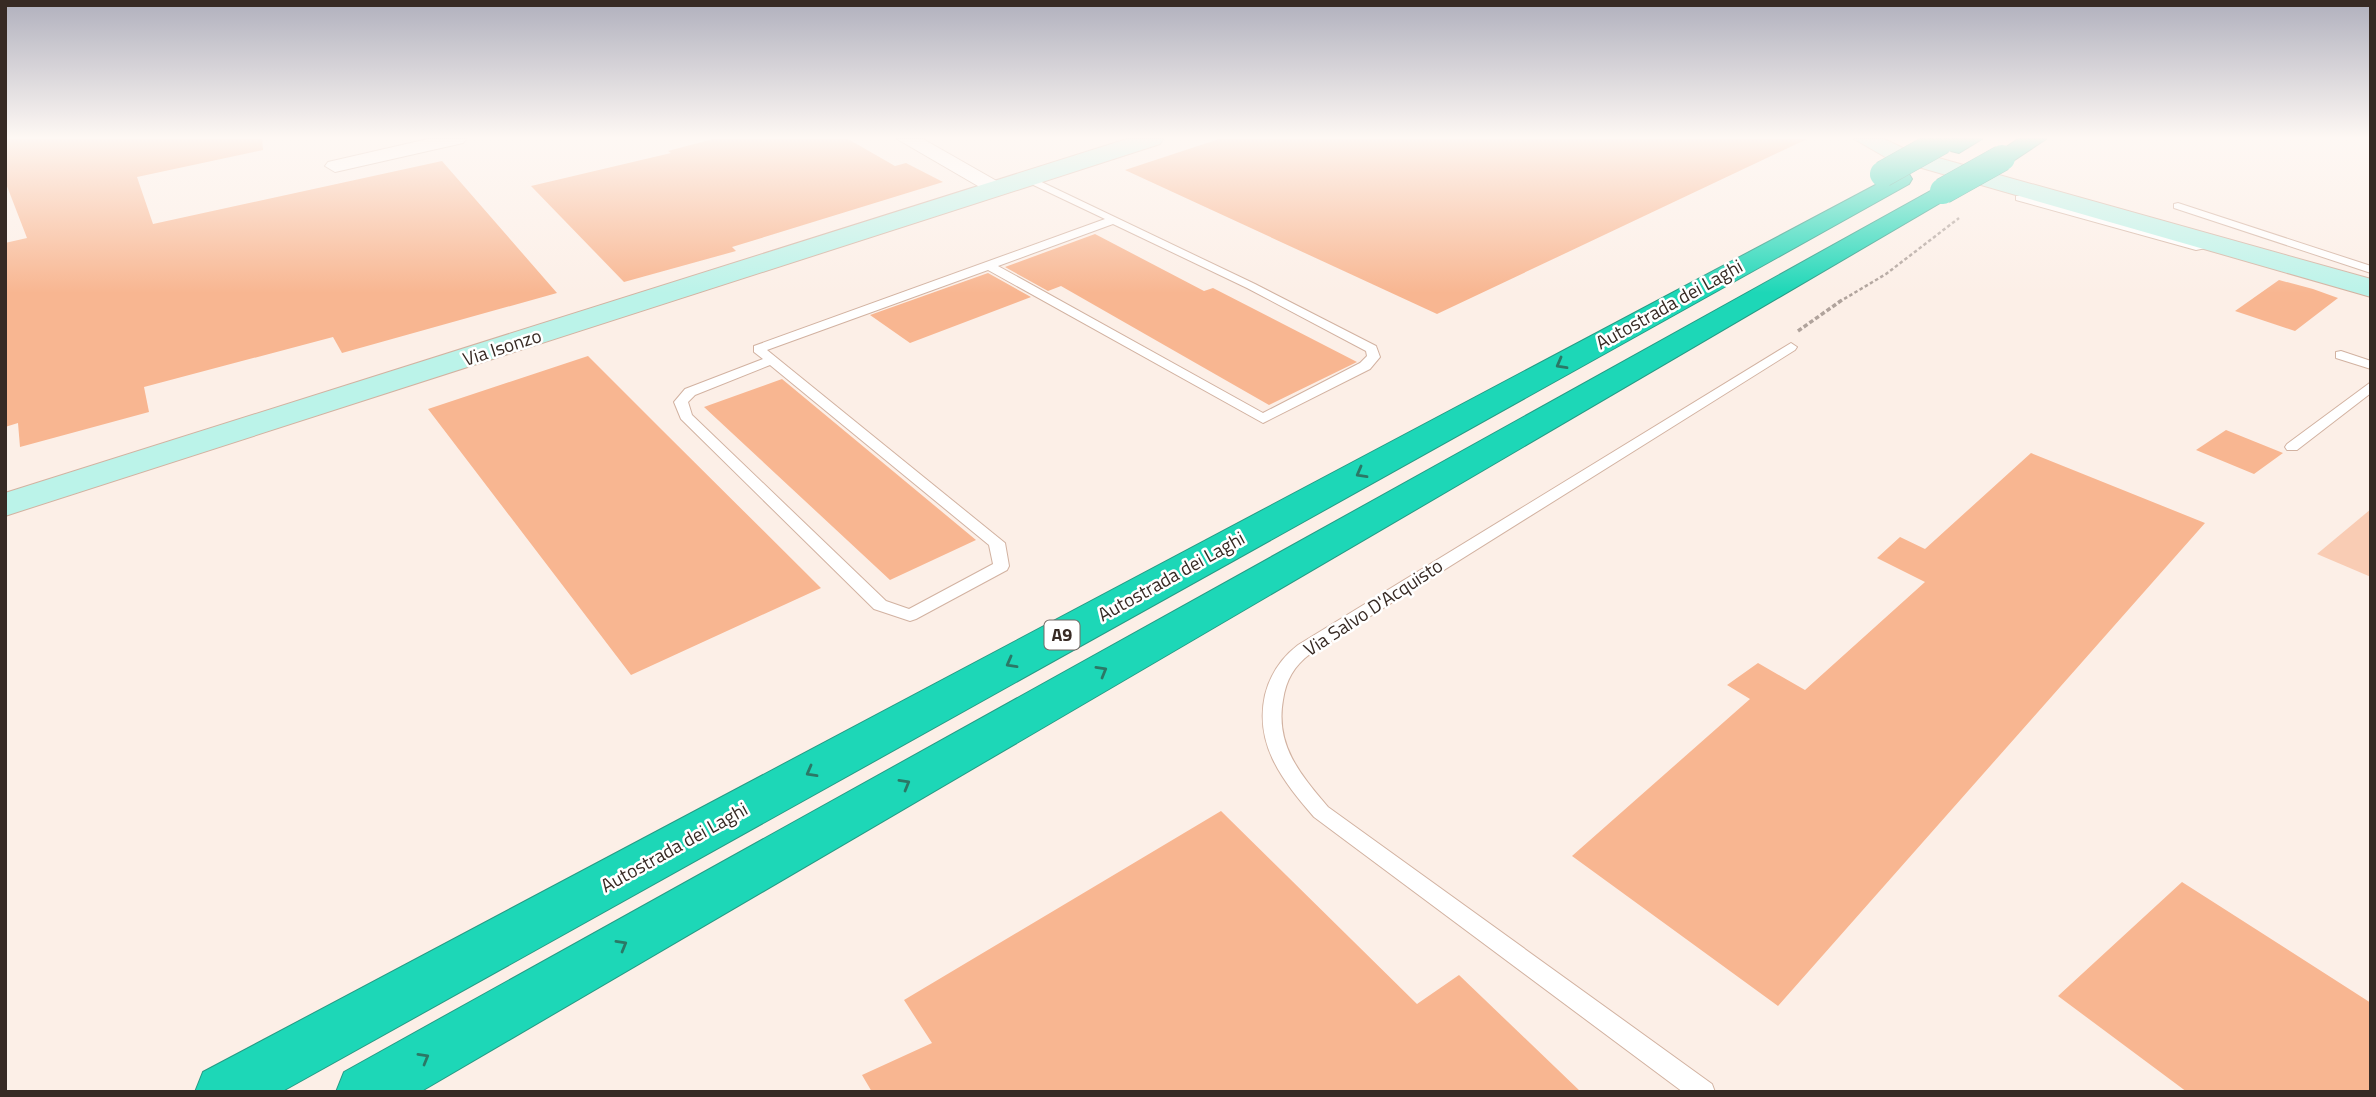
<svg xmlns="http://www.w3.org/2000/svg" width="2376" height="1097" viewBox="0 0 2376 1097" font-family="'Titillium Web',sans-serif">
<rect width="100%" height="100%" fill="#fcefe7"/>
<!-- green -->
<path fill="#f9ccb4" d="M2371,509v68l-54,-23z"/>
<!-- building -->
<path fill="#f8b691" d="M5,139h257l1,11 -126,27 16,47 289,-63 115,132 -215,60 -9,-16 -189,50 5,25 -129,35 -2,-24 -13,4v-184l22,-5 -22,-57z
M713,139h135l47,27 11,-3 37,19 -211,65 4,4 -112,31 -93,-96 140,-33 -3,-2z
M1219,139h588l-370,175 -312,-144z
M1095,234l109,57 9,-3 144,74 -88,43 -208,-119 -13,5 -43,-24z
M988,273l43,24 -121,46 -40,-28z
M2279,280l34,9 25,9 -43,33 -60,-20z
M588,356l74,74 159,158 -190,87 -203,-266z
M782,379l194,161 -86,40 -186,-173z
M2226,430l57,23 -29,21 -58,-24z
M2031,453l174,70 -427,483 -206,-150 178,-157 -23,-14 31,-22 47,27 120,-108 -48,-24 23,-21 25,12z
M1221,811l196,193 42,-29 122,117h-709l-10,-17 70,-32 -28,-43z
M2182,882l189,121v89h-184l-129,-96z"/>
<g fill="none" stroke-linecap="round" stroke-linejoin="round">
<defs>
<path id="lane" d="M1029,176l226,108 121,62 4,11 -10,12 -107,54 -275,-153 -221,80 238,193 4,23 -2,4 -91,49 -6,2 -36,-12 -193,-190 -7,-17 11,-13 78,-30 -9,-7v-6l351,-127 -80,-38 -1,-2zM1113,224l134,64 119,63 1,5 -7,7 -97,50 -265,-147zM770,365l219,180 4,19 -84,45 -23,-8 -194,-186 -4,-13 7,-7z
M2016,196h8l182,52 -10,2 -180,-50z
M2178,203l193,63v7l-197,-65v-4z
M1791,343l6,4 -2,3 -485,304c-16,12 -24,26 -27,46 -8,45 17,74 45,107l384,277 3,8h-32l-369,-275c-31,-36 -60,-72 -49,-122 5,-20 16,-37 33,-50z
M2341,351l30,10v8l-35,-11v-6z
M2371,382v11l-74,57h-10l-2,-3 2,-3z"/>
<path id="street" d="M428,139h38l-3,4 -128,29 -10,-6 3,-4z
M897,139h26l86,49 -11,6 -8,-1z"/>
<path id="secondary" d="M1127,139h36l-3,5 -1155,372v-23z
M1854,139h30l19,9 468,131v18l-484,-139z"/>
<path id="highway" d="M1954,139h28l-23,14 -8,-2 -4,-5z
M2018,139h28l-36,24h-16l-4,-5z
M1900,172l9,2 3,5 -3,5 -1628,908h-86l8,-20z
M1943,184l9,2 3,5 -3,5 -1532,896h-84l8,-20z"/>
</defs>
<!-- lane casing -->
<use href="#lane" stroke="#d2b2a1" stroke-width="2"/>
<!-- street casing -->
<use href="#street" stroke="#d2b2a1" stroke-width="2"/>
<!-- secondary casing -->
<use href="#secondary" stroke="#d2b2a1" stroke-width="2"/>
<!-- highway casing -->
<use href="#highway" stroke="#269a84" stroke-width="2"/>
<!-- path-far1 -->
<path stroke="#b0a39c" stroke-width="2.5" stroke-dasharray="3.5 2.5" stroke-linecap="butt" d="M1839,302l47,-28 73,-56"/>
<!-- path -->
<path stroke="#b0a39c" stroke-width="3.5" stroke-dasharray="4.5 2.5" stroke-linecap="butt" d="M1798,331l44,-31"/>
<!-- lane -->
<use href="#lane" fill="#fff" fill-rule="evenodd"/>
<!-- street -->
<use href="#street" fill="#fff" fill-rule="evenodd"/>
<!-- secondary -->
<use href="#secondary" fill="#bbf3e9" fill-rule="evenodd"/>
<!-- highway -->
<use href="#highway" fill="#1dd7b7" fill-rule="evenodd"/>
<defs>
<path id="highway-bridge" d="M1883,174l59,-33
M1943,191l59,-33"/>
</defs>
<!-- highway-bridge casing -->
<use href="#highway-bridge" stroke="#269a84" stroke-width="27" stroke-linecap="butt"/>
<!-- highway-bridge -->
<use href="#highway-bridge" stroke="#1dd7b7" stroke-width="26"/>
</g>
<!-- one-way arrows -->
<defs><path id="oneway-chevron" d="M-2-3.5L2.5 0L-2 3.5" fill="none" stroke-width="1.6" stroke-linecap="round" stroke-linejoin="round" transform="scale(1.75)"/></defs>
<g stroke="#2b7866">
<use href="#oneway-chevron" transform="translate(1561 364) rotate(151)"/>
<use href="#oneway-chevron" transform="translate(1361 473) rotate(151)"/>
<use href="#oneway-chevron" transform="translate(1011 663) rotate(151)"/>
<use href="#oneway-chevron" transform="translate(1102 671) rotate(-30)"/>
<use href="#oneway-chevron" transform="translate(811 772) rotate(151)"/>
<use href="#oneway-chevron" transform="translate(905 784) rotate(-30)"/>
<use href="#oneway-chevron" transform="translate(622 945) rotate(-30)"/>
<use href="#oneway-chevron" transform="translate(424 1058) rotate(-30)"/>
</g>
<!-- sky -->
<linearGradient id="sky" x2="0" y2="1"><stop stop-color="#b0b0bd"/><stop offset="0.47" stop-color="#fef8f4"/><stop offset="1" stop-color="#fef8f4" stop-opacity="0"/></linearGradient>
<rect width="2376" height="293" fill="url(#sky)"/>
<g text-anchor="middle" stroke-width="5" stroke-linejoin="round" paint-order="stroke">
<!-- shield labels -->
<rect fill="#fff" stroke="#736a66" stroke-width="2" x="1044.5" y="620.5" width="35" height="29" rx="5"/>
<g font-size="18" font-weight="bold" fill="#372a24">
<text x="1062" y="641">A9</text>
</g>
<!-- street labels -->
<g font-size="19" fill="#372a24" stroke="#fff">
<text transform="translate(1669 304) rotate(-29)" y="7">Autostrada dei Laghi</text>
<text transform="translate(502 347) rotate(-18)" y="7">Via Isonzo</text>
<text transform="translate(1171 576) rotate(-29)" y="7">Autostrada dei Laghi</text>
<text transform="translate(1373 607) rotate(-33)" y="7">Via Salvo D'Acquisto</text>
<text transform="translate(674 847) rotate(-29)" y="7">Autostrada dei Laghi</text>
</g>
</g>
<!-- border -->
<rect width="2376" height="1097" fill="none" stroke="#372a24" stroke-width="14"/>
</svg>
